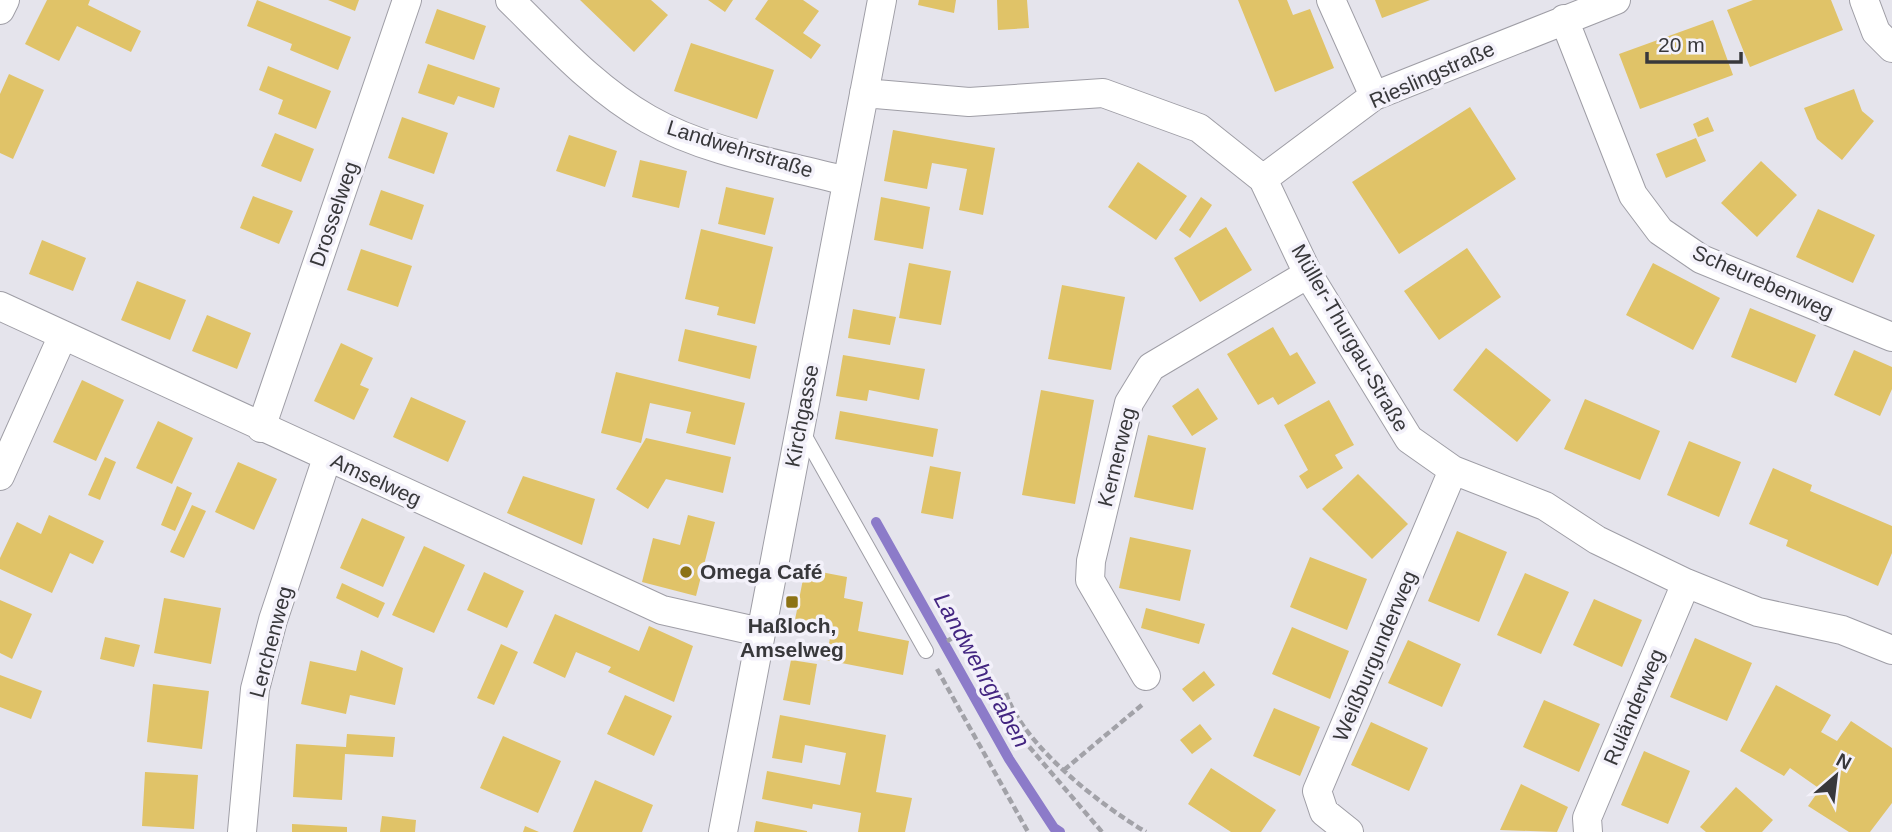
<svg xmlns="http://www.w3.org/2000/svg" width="1892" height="832" viewBox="0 0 1892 832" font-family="Arial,sans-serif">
<rect width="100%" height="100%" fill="#e5e4ec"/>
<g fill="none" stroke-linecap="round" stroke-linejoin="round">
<!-- stream -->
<path stroke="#8c7bc9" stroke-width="10" d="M876,522l133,237 45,69 6,4"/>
</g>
<!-- building -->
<path fill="#e0c368" d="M47,0h43l-2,5 53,26 -10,21 -54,-26 -18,35 -34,-17z
M257,0l94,37 -13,33 -48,-20 2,-6 -45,-18z
M328,0h31l-4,11z
M580,0h71l17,15 -34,37z
M708,0h25l-8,12z
M768,0h35l16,11 -16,22 18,12 -10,14 -56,-40z
M919,0h37l-2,13 -36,-8z
M997,0h30l2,28 -31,2z
M1238,0h49l6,15 17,-6 24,59 -59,24z
M1375,0h55l-48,18z
M1753,0h78l12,30 -93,37 -23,-57z
M437,9l49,17 -12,34 -49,-17z
M1713,20l20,55 -93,34 -21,-55z
M691,43l83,27 -17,49 -83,-28z
M428,64l72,24 -6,20 -36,-12 -4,9 -36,-12z
M268,66l63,25 -15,38 -38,-15 5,-14 -24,-10z
M9,74l35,16 -31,69 -13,-6v-59z
M1854,89l8,22 12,10 -32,39 -25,-21 -13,-31z
M1470,107l46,72 -117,75 -47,-72z
M402,117l46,16 -14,41 -46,-16z
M1708,117l6,14 -16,6 -5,-13z
M893,130l102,18 -12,67 -24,-5 8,-41 -35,-6 -5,26 -43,-8z
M275,133l39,16 -13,33 -40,-16z
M569,135l48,16 -12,36 -49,-16z
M1696,138l10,23 -40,17 -10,-24z
M640,160l47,11 -8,37 -47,-11z
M1761,161l36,34 -40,42 -36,-34z
M1138,162l49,34 -31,44 -48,-33z
M726,187l48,11 -9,37 -47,-11z
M381,190l43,15 -12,35 -43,-15z
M253,196l40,15 -14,33 -39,-16z
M881,197l49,10 -7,42 -49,-9z
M1201,197l11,8 -22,33 -11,-8z
M1818,209l57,26 -22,48 -57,-26z
M1226,227l26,43 -52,32 -26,-44z
M701,229l72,18 -18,77 -38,-9 2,-8 -34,-8z
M42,240l44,18 -13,33 -44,-17z
M1467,248l34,49 -62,43 -35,-49z
M361,249l51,17 -14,41 -51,-17z
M909,263l42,8 -10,54 -42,-7z
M1653,263l67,35 -27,52 -67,-35z
M137,281l49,19 -16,40 -49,-20z
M1062,285l63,12 -14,73 -63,-11z
M1750,308l66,27 -20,48 -65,-26z
M853,309l43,8 -6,28 -42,-7z
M207,315l44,18 -14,36 -45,-18z
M1273,327l17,29 7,-4 19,31 -38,22 -5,-8 -15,8 -31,-51z
M685,329l72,17 -7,33 -72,-18z
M341,343l32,15 -13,27 9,4 -15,31 -40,-19z
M1486,348l65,52 -34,42 -64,-52z
M1854,350l38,17v22l-12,27 -46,-21z
M843,355l82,14 -6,31 -50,-10 -2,11 -31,-5z
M616,372l129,31 -10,42 -49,-12 5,-21 -41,-9 -9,40 -40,-10z
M82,380l42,20 -28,61 -43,-19z
M1198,388l20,31 -26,17 -20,-30z
M1041,390l53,10 -19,104 -53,-9z
M411,397l55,24 -18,41 -55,-25z
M1585,399l75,32 -20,49 -76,-31z
M1329,400l25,45 -19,10 8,13 -36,21 -8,-13 9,-6 -24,-45z
M840,411l98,18 -5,28 -98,-18z
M158,421l35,17 -21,46 -36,-16z
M1148,435l58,13 -13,62 -59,-13z
M646,438l85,19 -8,36 -57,-14 -18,30 -32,-20z
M1689,441l52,21 -22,55 -52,-22z
M105,457l11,5 -16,38 -12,-5z
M238,462l39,17 -23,51 -39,-18z
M930,466l31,6 -8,47 -32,-6z
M1773,468l39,17 -2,6 82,35v27l-14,33 -92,-40 2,-6 -39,-16z
M1358,474l50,50 -36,35 -50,-50z
M523,476l72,23 -13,46 -75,-32z
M177,486l15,7 -17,38 -14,-6z
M192,505l14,6 -22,47 -14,-6z
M49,515l55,26 -11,23 -23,-11 -18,40 -52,-24v-11l17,-36 24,12z
M688,515l27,7 -19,74 -54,-14 11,-44 27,7z
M362,518l43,19 -22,50 -43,-19z
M1457,531l50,21 -28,70 -51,-21z
M1130,537l61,13 -11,51 -61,-13z
M424,546l41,19 -31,68 -42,-18z
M1310,557l57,22 -20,51 -57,-23z
M805,569l42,8 -3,21 19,4 -5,29 51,10 -6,34 -77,-15 6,-33 -37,-7z
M484,572l40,19 -17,37 -40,-18z
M1525,573l44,19 -28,62 -44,-19z
M342,583l43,20 -7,15 -42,-20z
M164,598l57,10 -10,56 -57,-11z
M1594,599l48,21 -20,47 -49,-22z
M0,600l32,14 -20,45 -12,-6z
M1146,608l59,16 -6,20 -58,-16z
M555,614l84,37 10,-25 44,20 -19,56 -66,-30 3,-5 -35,-15 -11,26 -32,-15z
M1292,627l57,24 -19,48 -58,-25z
M105,637l35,8 -6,22 -34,-8z
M1695,638l57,25 -25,58 -57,-24z
M1408,640l53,24 -19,43 -54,-24z
M501,644l17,8 -24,53 -17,-7z
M361,650l42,18 -8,37 -45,-10 -4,19 -45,-10 9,-43 46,10z
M791,660l26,4 -7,41 -27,-5z
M1204,671l11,14 -22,17 -11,-13z
M0,675l42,16 -11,28 -31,-12z
M153,684l56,7 -7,58 -55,-7z
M1776,685l55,30 -10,17 16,9 14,-20 41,27v55l-22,29h-21l-41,-26 12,-17 -30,-21 -6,8 -44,-25z
M625,695l47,21 -18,40 -47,-22z
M1544,700l56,24 -21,48 -56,-25z
M1274,708l46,19 -20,49 -47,-20z
M780,715l106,20 -10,57 36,6 -7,34h-47l3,-19 -48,-9 -1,5 -50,-10 5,-28 73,14 6,-32 -41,-8 -3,18 -30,-5z
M1371,722l57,26 -19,43 -58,-26z
M1200,724l12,15 -20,15 -12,-14z
M347,734l48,3 -2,20 -48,-3 -3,46 -49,-3 3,-53 50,3z
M503,736l58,25 -23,52 -58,-25z
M1644,751l46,20 -22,53 -47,-19z
M1211,768l65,42 -15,22h-30l-43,-28z
M145,772l53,3 -4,54 -52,-3z
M595,780l58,25 -11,27h-69z
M1521,784l47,23 -11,25 -57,-2z
M1736,787l37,33 -11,12h-56l-6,-5z
M382,816l34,4 -1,12h-35z
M756,821l51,10v1h-53z
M292,824l55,3v5h-55z
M525,826l14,6h-16z"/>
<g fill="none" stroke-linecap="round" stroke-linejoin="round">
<defs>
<path id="lane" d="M802,431l124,220"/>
<path id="street" d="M510,0c43,42 85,89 138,119 59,34 134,45 199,62
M1331,0l43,96
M1864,0l12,32 16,16
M0,10l5,-10
M1564,19l69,176 27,36 41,28 191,78
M864,93l105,9 134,-9 96,35 64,51 45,95 101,165 44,31 92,36 52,34 89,43 72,29 84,18 50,20
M1263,179l111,-83 242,-96
M0,306l662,304 98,22
M261,428l146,-428
M0,476l63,-141
M1146,676l-56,-96 1,-19 38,-158 22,-36 157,-93
M242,832l13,-143 18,-69 54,-162
M723,832l159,-832
M1349,832l-25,-20 -7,-21 136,-321
M1588,832l-1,-14 99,-235"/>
</defs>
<!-- lane casing -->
<use href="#lane" stroke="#9f9ea6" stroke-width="16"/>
<!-- street casing -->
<use href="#street" stroke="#9f9ea6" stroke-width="30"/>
<!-- path -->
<path stroke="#a2a2a8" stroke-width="4.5" stroke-dasharray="7 3.5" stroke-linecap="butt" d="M947,641l17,-9 38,83
M937,669l91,163
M1006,693c16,51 94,112 140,139
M1005,694l-3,21 100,117
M1064,770l79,-66"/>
<!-- lane -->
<use href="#lane" stroke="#fff" stroke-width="14"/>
<!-- street -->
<use href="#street" stroke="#fff" stroke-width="28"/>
</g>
<!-- markers -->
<g fill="#8c7215" stroke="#f3f1fa" stroke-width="2.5">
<circle cx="686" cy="572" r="7"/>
<rect x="785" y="595" width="14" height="14" rx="3.5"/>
</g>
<g text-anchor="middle" stroke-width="7" stroke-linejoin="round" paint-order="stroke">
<!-- street labels -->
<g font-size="21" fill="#38383b" stroke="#f3f1fa">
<text transform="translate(1432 75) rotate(-24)" y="7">Rieslingstraße</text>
<text transform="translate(740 149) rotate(17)" y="7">Landwehrstraße</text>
<text transform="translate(334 214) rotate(-71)" y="7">Drosselweg</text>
<text transform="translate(1763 282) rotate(24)" y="7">Scheurebenweg</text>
<text transform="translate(1350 338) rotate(60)" y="7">Müller-Thurgau-Straße</text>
<text transform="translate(802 416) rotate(-79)" y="7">Kirchgasse</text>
<text transform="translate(1117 457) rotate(-76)" y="7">Kernerweg</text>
<text transform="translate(376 480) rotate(25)" y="7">Amselweg</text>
<text transform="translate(271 642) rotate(-75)" y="7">Lerchenweg</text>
<text transform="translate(1375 656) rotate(-67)" y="7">Weißburgunderweg</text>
<text transform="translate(1634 707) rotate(-67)" y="7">Ruländerweg</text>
</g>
<!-- poi labels -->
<g font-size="21" font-weight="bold" fill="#38383b" stroke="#f3f1fa" text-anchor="start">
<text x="700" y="579">Omega Café</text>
<text x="792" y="633" text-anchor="middle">Haßloch,<tspan x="792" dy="24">Amselweg</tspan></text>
</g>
<!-- water labels -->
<g font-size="23" font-style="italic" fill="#432581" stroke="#f3f1fa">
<text transform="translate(982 670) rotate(61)" y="8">Landwehrgraben</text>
</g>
</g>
<!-- north arrow -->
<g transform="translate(1836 776) rotate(28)" stroke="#f3f1fa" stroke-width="5" paint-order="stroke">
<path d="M0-5L12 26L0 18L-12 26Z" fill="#38383b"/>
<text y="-10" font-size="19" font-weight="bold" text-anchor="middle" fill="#38383b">N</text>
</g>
<!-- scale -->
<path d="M1647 52v10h94v-10" fill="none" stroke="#38383b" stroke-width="3.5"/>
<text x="1658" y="52" font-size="21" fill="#38383b" stroke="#f3f1fa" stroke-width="5" paint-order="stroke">20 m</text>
</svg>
